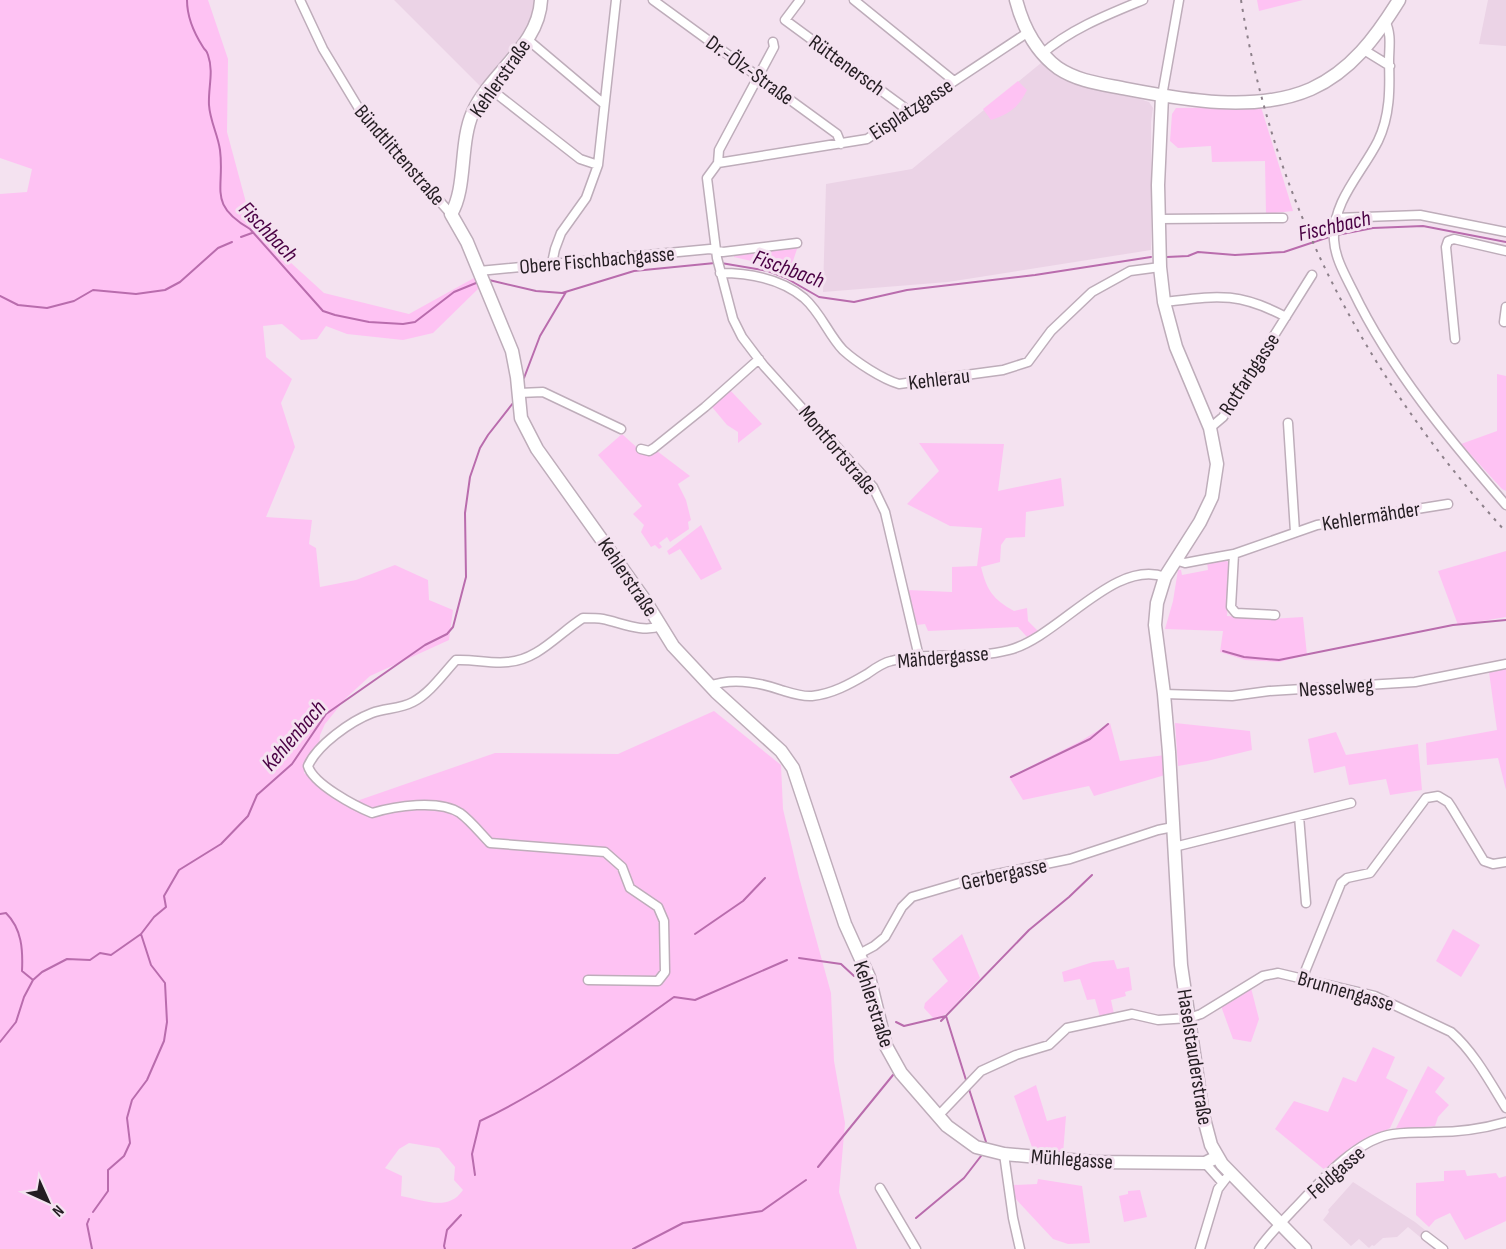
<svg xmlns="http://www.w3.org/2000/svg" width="1506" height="1249" viewBox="0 0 1506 1249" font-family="'Sofia Sans Condensed',sans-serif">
<rect width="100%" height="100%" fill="#f4e2f0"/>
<!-- built -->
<path fill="#ebd3e6" d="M394,0h143l-11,33 -44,55z
M1488,0h18v46l-27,-2z
M1041,63l26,17 21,8 52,11 9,3 4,6 -2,14v128l-203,32 -125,10 3,-108 86,-15z
M1353,1182l62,40 10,8 -5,7 -12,-10 -11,10 -14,1 -9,8 -2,-1 -3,3 -10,-9 -8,7 -28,-26 6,-8 -1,-2z"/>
<!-- green -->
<path fill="#fec2f3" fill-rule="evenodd" d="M0,0h208l20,59 -1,73 21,78 42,52 34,31 85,21 65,-36 5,10 -46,45 -30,7 -56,-6 -21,-8 -9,13 -16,1 -19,-16 -19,2 3,31 26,22 -11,24 14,44 -29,70 46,3 -3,24 7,4 4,39 36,-7 39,-15 33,15 1,20 24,10 -4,30 -79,36 -24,22 -21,26 -5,11 -1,12 -15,16v10l44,31 147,-51 123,1 96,-43 67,54 2,44 16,68 32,116 3,68 11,62 -6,69 18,57h-857v-1055l27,-2 5,-23 -32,-11zM409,1143l30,5 16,19 -1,13 9,10c-15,22 -39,10 -62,6l1,-20 -17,-8 14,-19z
M1257,0h46l-44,11z
M1018,81l9,9c-8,17 -18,24 -36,30l-8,-11z
M1261,107l32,104 -27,3 -1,-53 -53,1 -1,-16 -33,2 -8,-7 2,-27 4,-6z
M798,246l-8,24 -56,-13v-5z
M1497,374l9,2v115l-4,-2 -41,-45 36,-13z
M730,390l32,34 -24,19v-11l-11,-7 -15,-18v-3z
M622,434l21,19 14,-2 33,25 -12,8 8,16 5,20 -3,2 1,7 -19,13 -3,-5 -8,6 3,4 -3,2 -4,-4 -4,2 -10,-15 3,-7 -11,-11 9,-8 -44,-51z
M919,443l85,1 -6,47 63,-13 3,28 -38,6 -1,25 -19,1 -5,7 -1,17 -19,5c6,24 12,32 33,44l13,-3 1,13 10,10 -11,6 -9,-10 -90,4 -3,-7 -8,1 -9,-35 44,2v-25l25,-1 5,-38 -32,-2 -43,-22 32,-33z
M701,525l21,44 -21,11 -21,-31 -11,6 -2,-4z
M1506,551v66l-48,8 -20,-54z
M1226,560l5,5 -4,51 43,3 33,-2 4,38 -28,7 -34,-2 -25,-8 3,-21 -58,-2 8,-28 5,-31h3l1,5 26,-5 -1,-8z
M1506,668v122l-8,-32 -71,7 -1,-22 71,-13 -8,-58z
M1110,723l10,38 45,-6v20l-71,21 -5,-10 -66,14 -14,-23 72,-36z
M1175,723l75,8 2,19 -45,11 -29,5z
M1336,732l10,23 72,-11 4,46 -32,5 -4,-16 -37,6 -4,-19 -31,7 -6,-34z
M1453,929l27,16 -19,32 -25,-16z
M962,934l18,44 -33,35 -12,7 -11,-12 1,-5 23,-22 -16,-22z
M1114,960l3,9 12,-2 3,23 -7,2 1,4 -15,4 3,14 -14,3 -5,-18 -8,1 -7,-21 -16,3 -2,-10 31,-10z
M1251,988l8,31 -8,23 -18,-3 -12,-33z
M1373,1047l22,10 -9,21 22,12 -18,38 -13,7 -51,36 -51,-42 19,-28 34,11 15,-35 13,5z
M1428,1066l17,12 -10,14 14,13 -11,12 -3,9 -40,4z
M1036,1085l11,36 19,-5 -3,38 -30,-4 -19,-54z
M1465,1170l2,6 29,-3 3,5 7,-2v45l-41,19 -15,-27 -15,7 -6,7 -13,-12v-32l28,-2v-10z
M1038,1179l44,7 8,57 -22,1 -15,-5 -39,-42 -1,-12 24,-1z
M1140,1190l7,27 -23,5 -5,-26 9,-2v-3z"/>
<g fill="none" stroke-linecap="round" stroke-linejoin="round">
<!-- stream -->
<path stroke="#b96cad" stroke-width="2" d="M187,0c0,17 7,33 16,47 3,5 3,2 5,8 6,17 0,33 1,50 1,16 9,30 11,45 5,39 -13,54 30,79l73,82 12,4 34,7 34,2 12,-2 39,-30 22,-9
M1337,235l36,-7 50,-2 83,16
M241,237l11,-4
M1167,257l21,-1 10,-4 37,3 49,-3 48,-16
M721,263l47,8 18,7 33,19 35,5 53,-12 128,-15 116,-18
M489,280l47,11 26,2 72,-22 81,-8
M0,296l18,9 29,3 27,-7 19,-11 43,4 29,-4 15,-8 38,-34 14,-6
M524,378l16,-42 26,-44
M1223,651l21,6 35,3 174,-35 53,-5
M1011,777l79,-38 18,-15
M0,914l6,-1c16,16 17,37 16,58l11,9 9,-8 25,-13 23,1 10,-7 11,2 30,-21 13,-17 12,-10 -2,-11 15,-26 42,-26 27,-28 9,-21 35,-31 34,-50 99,-69 22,-11 6,-7 13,-50 -1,-64 5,-36 10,-29 8,-13 25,-32
M695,934l48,-33 22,-23
M799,958l42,6 13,12
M941,1021l88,-91 40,-33 23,-22
M896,1022l8,4 42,-10 20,64
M0,1042l16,-20 8,-25 9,-17
M969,1089l17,53
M818,1167l75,-92
M475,1175l-3,-21 8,-33c70,-33 131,-79 194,-124l21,3 92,-40
M93,1212l15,-21v-21l16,-14 6,-13 -3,-25 5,-18 15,-20 17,-39 3,-19 -2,-39 -14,-18 -10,-31
M916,1218l48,-40 17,-22
M89,1219l-2,5 5,25
M445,1249l-1,-3 3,-16 14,-15
M633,1249l50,-26 79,-12 44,-31"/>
<defs>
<path id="street" d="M300,0l23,49 38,63 90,102
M653,0l184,134 4,10
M800,0l-15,20 124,91
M854,0l100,81
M1385,21c7,13 4,27 4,40 1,28 1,55 -11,80 -16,32 -46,60 -44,99 1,18 11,35 19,51 38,79 96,148 153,214
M527,39l77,65
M1364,50l26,16
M1042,54c28,-25 67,-40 101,-54
M488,87l92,72 18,6
M1162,96l17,-96
M718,163l1,-13 55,-103 -1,-5
M1336,218l84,-3 86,17
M1159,219l124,-1
M552,263l3,-14 6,-16 25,-35 12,-33 18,-165
M479,271l231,-22 13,3 74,-9
M720,273c30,0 60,5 84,25 17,15 24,36 39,52 13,12 39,29 56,34l104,-14 25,-8 23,-31 41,-39 38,-21 30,-4
M1164,302c52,-6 73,-11 122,15
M1504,322l2,-15
M1455,339l-9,-92 2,-6 6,-2 52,12
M519,393l24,-1 78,37
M1288,423l7,109
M1210,428l13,-11 89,-142
M641,449l8,2 5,-3 51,-41 54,-48
M1234,554l-3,53 5,6 39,2
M1175,560l10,3 21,-4 28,-5 83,-29 131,-21
M919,657l-34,-145 -12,-25 -109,-121 -22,-29 -9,-18 -16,-61 -10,-80 11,-15 149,-24 160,-106
M709,686c24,-9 49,-4 72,4 10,3 21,7 31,6 20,-2 38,-12 55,-22 7,-5 15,-11 24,-13 38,-10 80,-1 118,-11 50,-13 105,-92 156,-73
M1164,694l68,2 37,-5 146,-9 91,-18
M1299,816l7,87
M1174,847l177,-44
M859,954l15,-8 11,-9 17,-30 10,-10 61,-18 97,-20 88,-29 15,-3
M1302,979l39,-96 6,-5 23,-5 56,-75 12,-2 10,6 4,6 32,53 9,3 13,-2
M588,980l70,1 7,-9 -1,-51 -6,-14 -28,-19 -8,-21 -17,-15 -115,-9c-9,-9 -19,-22 -30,-30 -21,-14 -65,-7 -88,0 -17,-7 -59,-29 -64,-47 9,-21 43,-45 64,-53 13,-5 28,-4 41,-11 17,-9 30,-28 43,-42 18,-1 35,4 52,2 30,-2 51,-29 75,-44 7,0 14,0 20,1 19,4 39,14 58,7
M938,1116l43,-45 35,-16 33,-10 18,-17 65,-14 26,6 31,-2 12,-4 62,-38 15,-3 97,23 76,36c23,20 39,50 55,76
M1004,1154l9,64 7,31
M1205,1163l17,19
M880,1188l36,61
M1426,1236l17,13
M1200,1249l18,-60 13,-17
M1259,1249c10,-15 24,-28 36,-41 24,-25 58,-65 93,-73 14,-3 31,-2 46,-3 25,0 48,-3 72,-10"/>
<path id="secondary" d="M541,0c-2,46 -50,72 -68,112 -14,31 -6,76 -22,102l16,28 45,109 5,26 4,41 16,31 107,150 29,47 43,46 65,59 12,17 52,156 24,53 17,69 15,27 46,53 29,21 28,7 89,8 112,1 12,-6
M1016,0c7,27 19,51 42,68 21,14 45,16 69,21 57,11 129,24 184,0 40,-18 65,-52 88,-89
M1162,96l-4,89 2,82 4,35 12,45 34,81 7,36 -5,33 -12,25 -35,55 -8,26 -2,22 9,69 5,58 12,213 22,150 8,30 11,19 83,85"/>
</defs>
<!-- street casing -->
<use href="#street" stroke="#beadba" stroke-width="11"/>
<!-- secondary casing -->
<use href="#secondary" stroke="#beadba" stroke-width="15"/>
<!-- street -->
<use href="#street" stroke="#fff" stroke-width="8"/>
<!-- secondary -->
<use href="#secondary" stroke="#fff" stroke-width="12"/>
<!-- rail -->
<path stroke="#8d808a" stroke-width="2" stroke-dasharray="3 6" stroke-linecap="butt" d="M1241,0c33,206 126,379 265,532"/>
</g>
<g text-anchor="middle" stroke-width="6" stroke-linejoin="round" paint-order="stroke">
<!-- street labels -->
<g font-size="21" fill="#241d22" stroke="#f4e2f0">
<text transform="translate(847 65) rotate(36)" y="7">Rüttenersch</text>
<text transform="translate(750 70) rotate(36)" y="7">Dr.-Ölz-Straße</text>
<text transform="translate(500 78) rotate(-55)" y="7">Kehlerstraße</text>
<text transform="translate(911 109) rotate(-33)" y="7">Eisplatzgasse</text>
<text transform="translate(400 155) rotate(49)" y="7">Bündtlittenstraße</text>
<text transform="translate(597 260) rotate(-5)" y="7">Obere Fischbachgasse</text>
<text transform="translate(1249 374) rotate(-57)" y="7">Rotfarbgasse</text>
<text transform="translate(939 379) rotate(-7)" y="7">Kehlerau</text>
<text transform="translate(838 450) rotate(50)" y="7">Montfortstraße</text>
<text transform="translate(1371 516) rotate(-9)" y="7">Kehlermähder</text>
<text transform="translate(628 577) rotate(56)" y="7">Kehlerstraße</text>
<text transform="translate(943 657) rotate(-5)" y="7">Mähdergasse</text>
<text transform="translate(1336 687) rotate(-4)" y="7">Nesselweg</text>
<text transform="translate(1004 874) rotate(-12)" y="7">Gerbergasse</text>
<text transform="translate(1346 991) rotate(16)" y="7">Brunnengasse</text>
<text transform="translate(874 1004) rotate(72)" y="7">Kehlerstraße</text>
<text transform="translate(1195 1057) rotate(81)" y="7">Haselstauderstraße</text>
<text transform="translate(1072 1159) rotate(4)" y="7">Mühlegasse</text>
<text transform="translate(1336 1172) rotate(-41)" y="7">Feldgasse</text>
</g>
<!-- water labels -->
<g font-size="22" font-style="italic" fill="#4a0144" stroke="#f4e2f0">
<text transform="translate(1334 225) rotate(-13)" y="8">Fischbach</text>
<text transform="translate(269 231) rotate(46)" y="8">Fischbach</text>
<text transform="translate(789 268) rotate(20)" y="8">Fischbach</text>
<text transform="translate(293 735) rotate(-49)" y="8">Kehlenbach</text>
</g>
</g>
<!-- north arrow -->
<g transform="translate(48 1201) rotate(135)" stroke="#f4e2f0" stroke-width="4.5" paint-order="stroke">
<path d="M0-4.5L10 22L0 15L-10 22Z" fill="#241d22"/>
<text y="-9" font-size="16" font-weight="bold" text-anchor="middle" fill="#241d22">N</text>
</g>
</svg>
